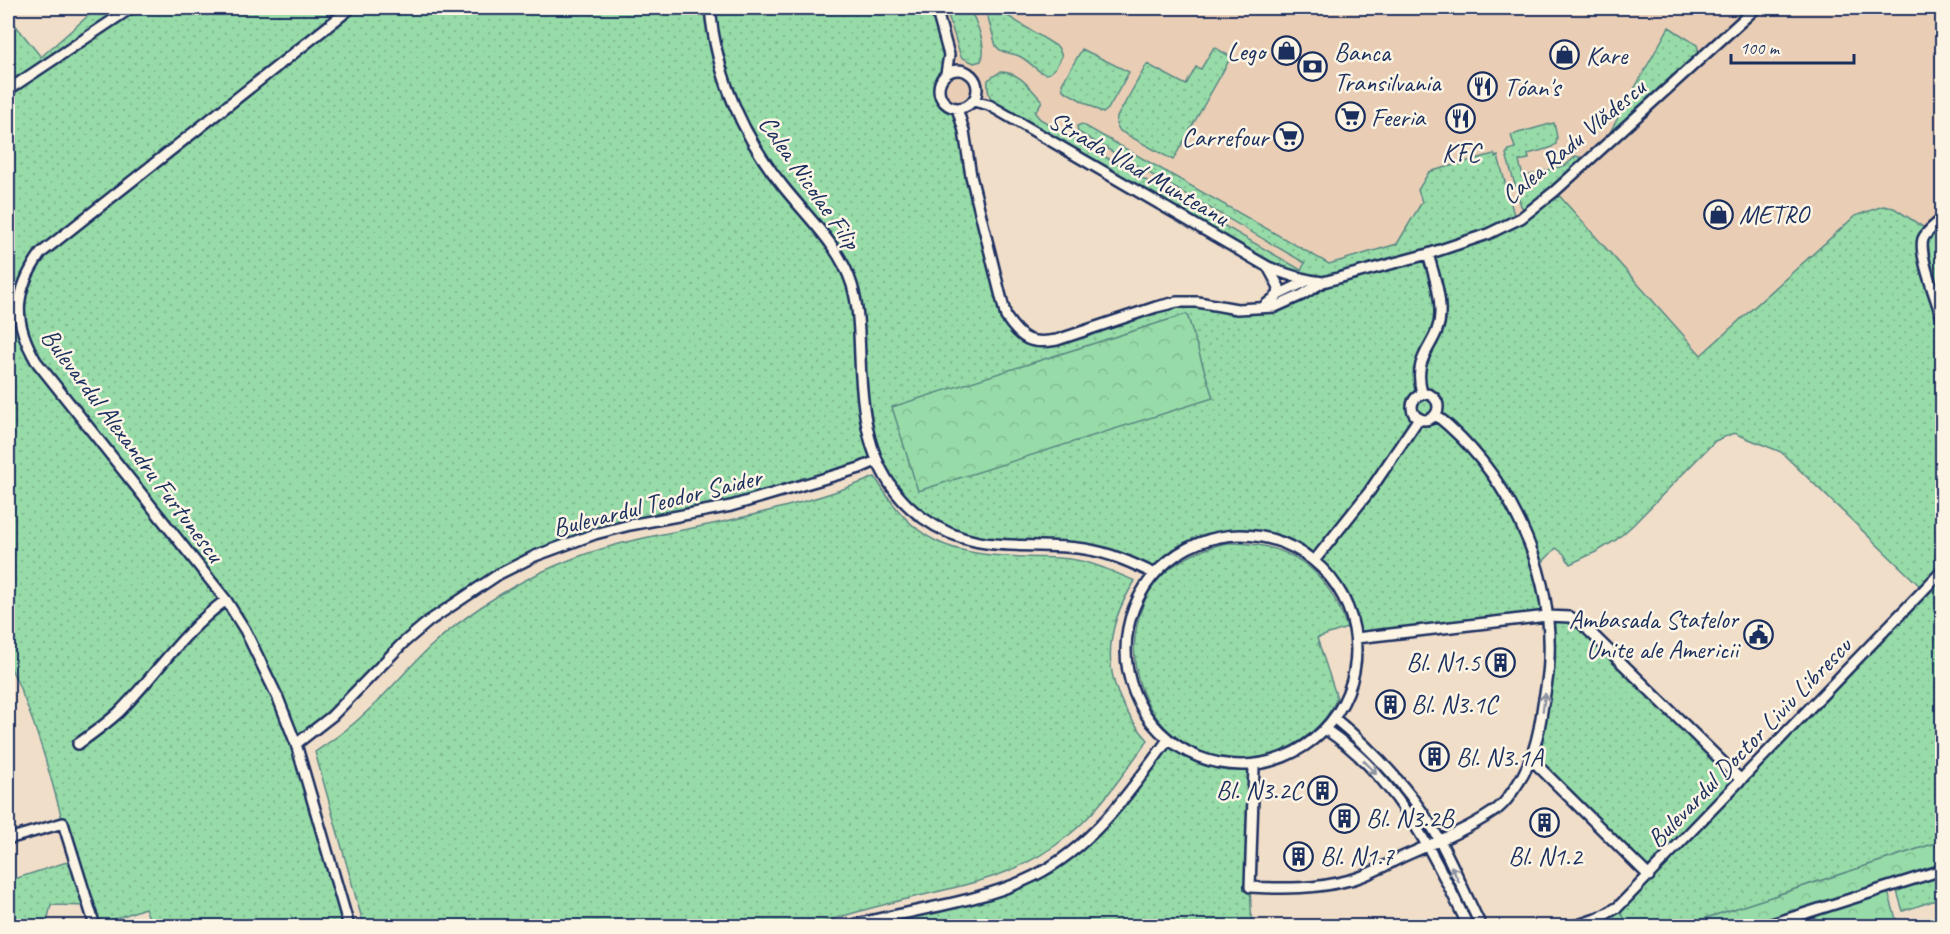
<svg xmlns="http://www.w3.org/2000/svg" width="1950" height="934" viewBox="0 0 1950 934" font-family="Caveat,sans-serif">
<defs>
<pattern id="grass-dots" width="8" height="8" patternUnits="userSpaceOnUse" patternTransform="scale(1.5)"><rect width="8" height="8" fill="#97dca8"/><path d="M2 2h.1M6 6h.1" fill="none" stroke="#82bd93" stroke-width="1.8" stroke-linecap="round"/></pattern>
<pattern id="forest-crowns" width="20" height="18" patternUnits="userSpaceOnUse" patternTransform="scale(1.5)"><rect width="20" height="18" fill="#97dca8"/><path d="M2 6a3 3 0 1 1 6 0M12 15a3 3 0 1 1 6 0" fill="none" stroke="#82bd93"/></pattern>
</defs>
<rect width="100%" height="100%" fill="#f1dec9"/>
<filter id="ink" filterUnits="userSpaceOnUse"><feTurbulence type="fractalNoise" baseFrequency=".0167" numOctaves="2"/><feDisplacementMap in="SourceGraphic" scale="12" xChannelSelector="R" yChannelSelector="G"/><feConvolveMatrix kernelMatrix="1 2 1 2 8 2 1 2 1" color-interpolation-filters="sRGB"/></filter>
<g filter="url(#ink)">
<!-- built -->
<path fill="#e9ceb5" d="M936,8h1006v310l-14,-87 -34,-23 -6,-2 -33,10 -154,139 -146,-163 -49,34 -169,54 -69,-13 -292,-170 -7,8 -6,3h-6l-11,-4 -6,-9v-11l3,-7 10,-6z"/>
<!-- grass -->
<path fill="url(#grass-dots)" stroke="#598683" stroke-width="1.5" fill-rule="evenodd" d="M97,8h839l17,63 -12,9c-5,17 5,29 22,28l4,49 47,171 27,15 136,-41 60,7 38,-2 48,-25 165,-48 67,-43 146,164 154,-139 28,-10 11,2 35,23 13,-12v622l-260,85h-54l-10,-19 31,-31 -117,-116 14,-71 1,-72 -191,21c-10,-69 -79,-120 -148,-99 -21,6 -38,21 -55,34l-37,-17 -143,-14 -53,-26 -44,-55 -145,45 -101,19 -95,31 -106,65 -133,123 53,182h-197l-7,-18 -50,18 -6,-20 -38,-1 -5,21h-38v-45l65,-21c-18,-67 -34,-135 -65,-198v-646l33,41zM1734,433l47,19 143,138 -183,190 -171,-163 -23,-1 -9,-49 18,-19 8,6 6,10 28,-13 18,-11 17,-15 82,-84z
M946,8h22c8,10 20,41 13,53l-7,2 -13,-6z
M988,8h15l3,7 52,32 4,9c-16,32 -20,14 -41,1 -9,-5 -18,-2 -25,-11l-9,-32z
M1669,27l28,18 2,7 -89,80z
M1214,47l17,10 -58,103 -53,-29 -4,-7 1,-7 30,-53 39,21 10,-18 5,2z
M1082,49l47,23 -21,37 -5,4 -40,-23 -1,-6z
M1000,72c19,-1 30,16 42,29l-7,12 5,6 261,151 4,-7 -227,-131 -1,-6 5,-2 247,140 68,-20 25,-42 -4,-12 11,-18 65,-18 1,3 3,-1 16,59 -49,24 -140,40 -18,-2 -24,-9 -287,-164c-8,-6 -9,-15 -8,-24z
M1554,123l3,14 -1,7 -6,4 -22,6 1,5 -10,2 4,16 43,-12 10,-9 4,1 1,7 -56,46 -4,-4 -15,-52 3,-4 6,-2 -4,-13z
M875,477c40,67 73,77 149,80 15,1 30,0 46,2 23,3 44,13 65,22 -37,57 -32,109 13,159 -24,32 -47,69 -79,95 -58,48 -117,51 -186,70 -24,6 -47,13 -70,21h-449l-49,-174c16,-11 33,-22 47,-36 24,-21 44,-46 67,-68 36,-33 81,-63 126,-82 52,-23 103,-31 158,-42 51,-11 114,-27 162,-47z
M1228,543c62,-1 100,26 119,85l-30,10 20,60c-11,26 -36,47 -63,56 -86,28 -159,-53 -135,-137 4,-13 11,-30 21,-40 19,-18 43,-29 68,-34z
M1167,741c26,20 55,26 87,26l-4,120 2,39h-403l162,-41 73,-44z
M1942,870v28l-39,13 -8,-26z"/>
<!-- forest -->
<path fill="url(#forest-crowns)" stroke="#598683" stroke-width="1.5" d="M1187,314l26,84 -295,93 -26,-84z
M1942,841v29l-55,18 11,38h-216z
M1618,907l10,19h-53z"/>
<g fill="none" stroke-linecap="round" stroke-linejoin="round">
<defs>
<path id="minor" d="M710,8c6,65 31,126 72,177 25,32 58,61 70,100 7,23 7,48 8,72 2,61 9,123 63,161 54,39 102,22 162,31 25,4 45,13 68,24
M936,8l13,47 -3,19
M939 89a19 19 0 1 1 38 0a19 19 0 1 1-38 0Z
M8,90l123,-82
M973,101l16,4 279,162c19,8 35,13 55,15l105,-28 60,-20 33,-16 34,-27 201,-183
M957,108l7,23 7,45 35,141c15,22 24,28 51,23l99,-33 21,-5h21l39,7 38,-2 27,-12 21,-13
M1942,219c-6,6 -16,12 -19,20 -5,15 14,62 19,79
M1268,267l11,20 -1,8
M1263,307l15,-12 29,-14
M1422,393c-11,-40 18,-48 18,-79 1,-20 -7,-42 -12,-60
M1412 407a13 13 0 1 1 26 0a13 13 0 1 1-26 0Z
M1126 650a115 115 0 1 1 230 0a115 115 0 1 1-230 0Z
M1314,561l55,-69 50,-74
M1356,638l191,-22 23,1 12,7 159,156
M1334,718c41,34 79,74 105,121 15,28 28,59 42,87
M1325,729c72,48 107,122 143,197
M78,744c14,-10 28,-20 41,-32 37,-37 64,-81 107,-112
M296,744l36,-28 71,-73 26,-22 70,-47 36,-18 60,-22 35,-9 101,-19 129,-38 16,-7
M1532,760l117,116
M1254,767l-4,120c34,2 67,2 100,-7 17,-4 34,-14 50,-22 31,-14 65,-27 93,-46 8,-5 14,-12 19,-20 20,-26 27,-56 31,-88 3,-15 6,-31 6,-46 4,-91 -42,-186 -113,-243
M8,839l55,-16 32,103
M349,926l-53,-182 -18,-46 -33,-68 -19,-30 -190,-239c-24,-41 -22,-70 5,-108l310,-245
M849,926c59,-16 131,-23 185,-50 58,-29 96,-84 133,-135
M1575,926l24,-8 19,-11 324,-336
M1765,926l177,-56"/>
</defs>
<!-- minor casing -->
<use href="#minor" stroke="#1b2f5e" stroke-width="14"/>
<!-- minor -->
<use href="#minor" stroke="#fcf5e5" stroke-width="9"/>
</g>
<!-- one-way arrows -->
<defs><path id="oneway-shaft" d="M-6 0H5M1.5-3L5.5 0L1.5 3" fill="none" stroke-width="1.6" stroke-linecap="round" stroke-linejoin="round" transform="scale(1.5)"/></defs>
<g stroke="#8c92a2">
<use href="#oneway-shaft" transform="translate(1544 702) rotate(-82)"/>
<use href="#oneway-shaft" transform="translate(1370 767) rotate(45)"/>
<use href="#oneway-shaft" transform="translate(1455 874) rotate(-116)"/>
</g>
</g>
<!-- icons -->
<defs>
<symbol id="shop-ring" viewBox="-11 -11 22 22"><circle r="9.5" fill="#fcf5e5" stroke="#1b2f5e" stroke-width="1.5"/><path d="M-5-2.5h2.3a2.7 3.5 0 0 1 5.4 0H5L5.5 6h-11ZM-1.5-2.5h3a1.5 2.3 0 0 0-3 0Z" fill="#1b2f5e"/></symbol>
<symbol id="bank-ring" viewBox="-11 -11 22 22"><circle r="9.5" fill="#fcf5e5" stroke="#1b2f5e" stroke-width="1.5"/><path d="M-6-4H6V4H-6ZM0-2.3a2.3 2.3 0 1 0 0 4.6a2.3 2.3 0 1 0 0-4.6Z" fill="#1b2f5e"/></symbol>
<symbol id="restaurant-ring" viewBox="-11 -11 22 22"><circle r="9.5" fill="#fcf5e5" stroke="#1b2f5e" stroke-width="1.5"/><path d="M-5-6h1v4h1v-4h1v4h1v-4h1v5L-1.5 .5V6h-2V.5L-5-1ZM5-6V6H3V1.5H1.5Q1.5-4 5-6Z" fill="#1b2f5e"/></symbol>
<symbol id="supermarket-ring" viewBox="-11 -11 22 22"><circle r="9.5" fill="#fcf5e5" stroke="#1b2f5e" stroke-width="1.5"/><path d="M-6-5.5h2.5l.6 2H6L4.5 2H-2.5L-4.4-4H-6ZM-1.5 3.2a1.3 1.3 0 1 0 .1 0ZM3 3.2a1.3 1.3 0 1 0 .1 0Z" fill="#1b2f5e"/></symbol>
<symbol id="civic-ring" viewBox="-11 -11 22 22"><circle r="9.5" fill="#fcf5e5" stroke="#1b2f5e" stroke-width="1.5"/><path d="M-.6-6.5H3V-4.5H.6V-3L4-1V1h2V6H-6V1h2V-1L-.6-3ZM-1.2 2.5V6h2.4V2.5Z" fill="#1b2f5e"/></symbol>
<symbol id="building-ring" viewBox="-11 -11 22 22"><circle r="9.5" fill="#fcf5e5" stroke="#1b2f5e" stroke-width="1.5"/><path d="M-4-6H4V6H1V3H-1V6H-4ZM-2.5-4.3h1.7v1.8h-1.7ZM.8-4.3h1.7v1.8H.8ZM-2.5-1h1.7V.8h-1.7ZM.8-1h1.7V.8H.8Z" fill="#1b2f5e"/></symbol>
</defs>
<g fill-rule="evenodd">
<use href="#shop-ring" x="1270" y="34" width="33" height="33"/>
<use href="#shop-ring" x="1548" y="38" width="33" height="33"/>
<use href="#bank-ring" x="1296" y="50" width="33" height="33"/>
<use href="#restaurant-ring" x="1466" y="70" width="33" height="33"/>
<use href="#supermarket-ring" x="1334" y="100" width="33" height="33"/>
<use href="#restaurant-ring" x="1444" y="102" width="33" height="33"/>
<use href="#supermarket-ring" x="1272" y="120" width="33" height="33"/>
<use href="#shop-ring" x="1702" y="198" width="33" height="33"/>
<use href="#civic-ring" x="1742" y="618" width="33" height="33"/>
<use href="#building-ring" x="1484" y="646" width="33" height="33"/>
<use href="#building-ring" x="1374" y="688" width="33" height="33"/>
<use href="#building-ring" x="1418" y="740" width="33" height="33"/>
<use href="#building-ring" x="1306" y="774" width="33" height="33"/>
<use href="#building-ring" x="1328" y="802" width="33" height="33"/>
<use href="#building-ring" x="1528" y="806" width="33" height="33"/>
<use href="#building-ring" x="1282" y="840" width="33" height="33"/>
</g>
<g text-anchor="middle" stroke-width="5" stroke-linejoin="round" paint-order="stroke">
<!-- poi labels -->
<g font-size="26" fill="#1b2f5e" stroke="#fcf5e5" text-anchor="start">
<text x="1265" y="60" text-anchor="end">Lego</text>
<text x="1334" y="61">Banca<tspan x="1334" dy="30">Transilvania</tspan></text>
<text x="1586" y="64">Kare</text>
<text x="1504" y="96">Tóan's</text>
<text x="1371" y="126">Feeria</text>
<text x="1268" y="146" text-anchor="end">Carrefour</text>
<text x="1461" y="161" text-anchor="middle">KFC</text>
<text x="1739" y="223">METRO</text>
<text x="1738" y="628" text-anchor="end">Ambasada Statelor<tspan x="1738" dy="30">Unite ale Americii</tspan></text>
<text x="1480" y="671" text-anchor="end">Bl. N1.5</text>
<text x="1411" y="713">Bl. N3.1C</text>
<text x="1456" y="766">Bl. N3.1A</text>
<text x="1302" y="799" text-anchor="end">Bl. N3.2C</text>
<text x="1366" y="827">Bl. N3.2B</text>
<text x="1320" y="865">Bl. N1.7</text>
<text x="1545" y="865" text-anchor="middle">Bl. N1.2</text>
</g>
<!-- street labels -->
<g font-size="26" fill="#1b2f5e" stroke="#fcf5e5">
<text transform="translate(1573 141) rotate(-40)" y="9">Calea Radu Vlădescu</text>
<text transform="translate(1139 168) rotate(30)" y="9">Strada Vlad Munteanu</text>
<text transform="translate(810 182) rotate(55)" y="9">Calea Nicolae Filip</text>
<text transform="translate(133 445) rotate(53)" y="9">Bulevardul Alexandru Furtunescu</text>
<text transform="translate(657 502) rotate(-14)" y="9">Bulevardul Teodor Saider</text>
<text transform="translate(1749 742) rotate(-46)" y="9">Bulevardul Doctor Liviu Librescu</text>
</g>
</g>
<!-- margin -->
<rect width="1950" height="934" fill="none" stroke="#fcf5e5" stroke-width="30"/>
<rect x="15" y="15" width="1920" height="904" fill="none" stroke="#1b2f5e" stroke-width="2" filter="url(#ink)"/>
<!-- scale -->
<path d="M1731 54v9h123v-9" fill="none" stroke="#1b2f5e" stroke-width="3"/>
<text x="1740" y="54" font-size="18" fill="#1b2f5e" stroke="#fcf5e5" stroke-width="4.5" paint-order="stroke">100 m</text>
</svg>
